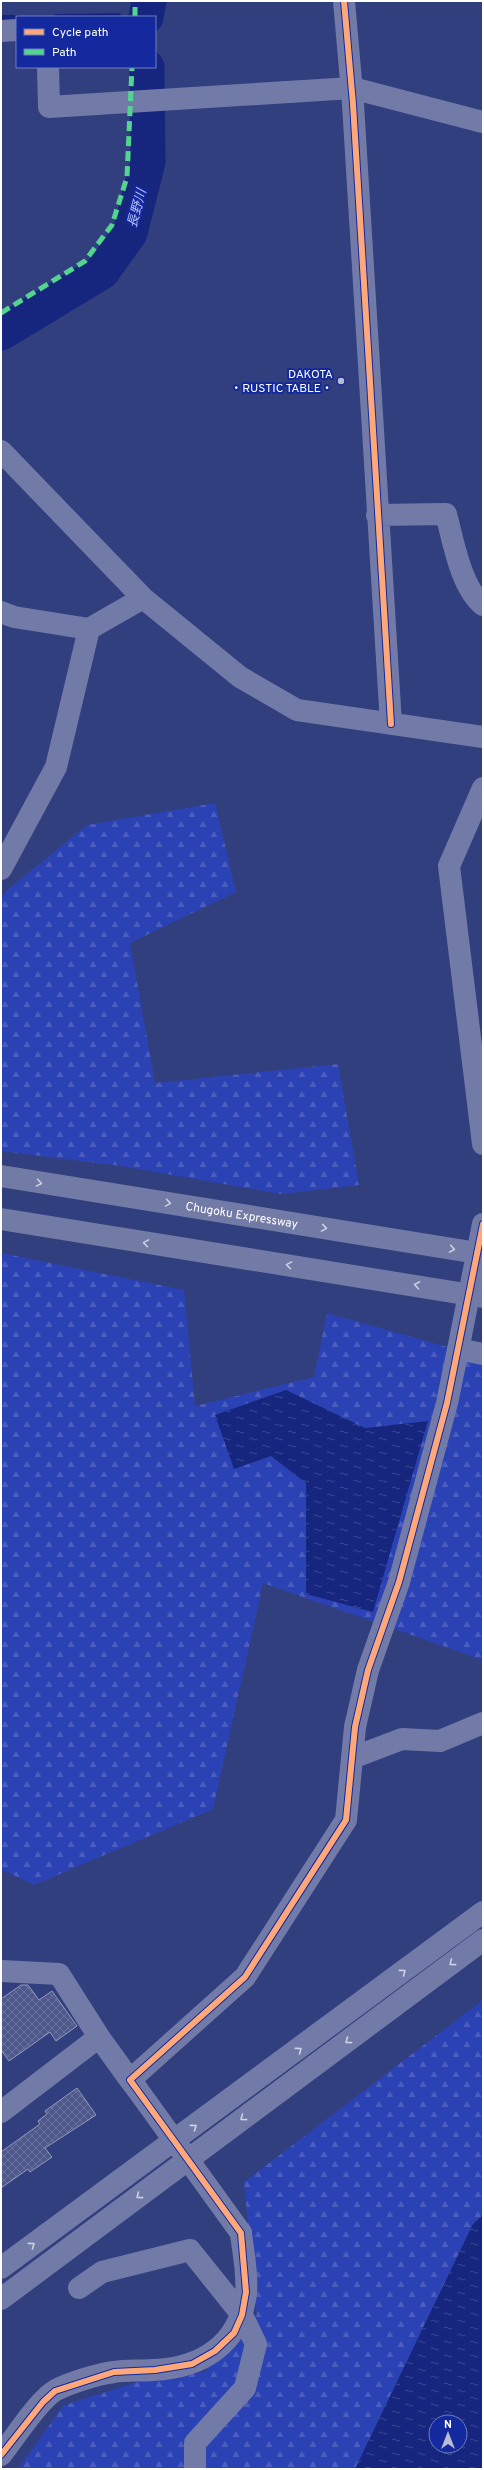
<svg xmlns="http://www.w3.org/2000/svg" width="484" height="2470" viewBox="0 0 484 2470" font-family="Overpass,'Noto Sans JP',sans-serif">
<defs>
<pattern id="forest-firs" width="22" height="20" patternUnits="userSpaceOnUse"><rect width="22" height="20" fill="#2b42b4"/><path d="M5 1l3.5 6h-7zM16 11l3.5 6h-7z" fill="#4b5ebf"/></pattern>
<pattern id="water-ripples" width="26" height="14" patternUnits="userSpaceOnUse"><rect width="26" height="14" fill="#16267e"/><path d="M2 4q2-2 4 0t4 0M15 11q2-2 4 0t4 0" fill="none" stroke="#394791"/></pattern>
<pattern id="building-cross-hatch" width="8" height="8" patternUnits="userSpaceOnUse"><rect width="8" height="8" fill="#4e588b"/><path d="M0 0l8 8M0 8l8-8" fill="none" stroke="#69719c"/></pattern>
</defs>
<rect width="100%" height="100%" fill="#323f7e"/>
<!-- forest -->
<path fill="url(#forest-firs)" d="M215,803l21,89 -106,51 25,140 183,-19 21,121 -78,9 -160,-28 -120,-15v-252l5,-8 81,-66z
M1,1253l183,37 11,116 119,-29 13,-64 156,44v303l-220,-77 -50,226 -179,76 -33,-16z
M483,2000v215l-10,9 -118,245h-337l46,-64 74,-23 66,-10 53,-57 -13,-133z"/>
<!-- water -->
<path fill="url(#water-ripples)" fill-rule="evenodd" d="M286,1390l79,38 63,-7 -55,191 -67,-18v-111l-35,-27 -37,13 -19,-54z
M483,2215v254h-128l118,-245zM436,2422h24v24h-24z"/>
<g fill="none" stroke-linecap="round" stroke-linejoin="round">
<!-- stream -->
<path stroke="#16267e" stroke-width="6" d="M57,17l61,-1
M1,18h16"/>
<!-- river -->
<path stroke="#16267e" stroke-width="35" d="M146,17l3,-16
M1,333l101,-61 28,-39 18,-71 -1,-95"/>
</g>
<!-- building -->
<path fill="url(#building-cross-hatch)" stroke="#9299bc" d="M21,1985h7l11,15 13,-9 25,35 -21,15 -6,-9 -41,29 -8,-11v-51z
M77,2088l19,27 -51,33 7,9 -22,15 -2,-3 -27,19v-36l39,-28 -2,-3 9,-7 -2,-3z"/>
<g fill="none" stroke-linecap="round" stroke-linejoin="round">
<!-- minor -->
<path stroke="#727ba8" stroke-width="22" d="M344,1l9,103 38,620
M1,31l16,-1
M48,67l1,40 303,-19 131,34
M1,451l142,147 97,79 57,33 186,27
M377,515l69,-1c7,26 15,74 37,91
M1,612l13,5 75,12 -33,138 -55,102
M89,629l54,-31
M483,788l-34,78 34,278
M458,1349l25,5
M352,1758l50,-19 38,2 43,-18
M1,1971l58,3 40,63 31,43
M137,2089l-7,-9 115,-103 101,-157 9,-93 13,-57 31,-88 48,-179 14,-68
M1,2112l98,-75
M1,2268l482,-356
M79,2288l23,-16 88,-22 52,65 14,29 -11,44 -50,55v26
M1,2299l482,-359
M1,2455c13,-16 38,-56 55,-65 13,-7 42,-16 58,-18 12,-2 26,-1 39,-2 49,-2 87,-26 93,-77 2,-19 -3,-41 -5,-60"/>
<!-- highway -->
<g stroke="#727aa6" stroke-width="22">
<path id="s1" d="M1,1176l482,78"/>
<path d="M1,1219l482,78"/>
</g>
<!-- minor-bridge -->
<path stroke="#727ba8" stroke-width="22" d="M461,1335l22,-111
M137,2089l104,144"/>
<!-- quiet -->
<path stroke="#53d58f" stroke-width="5" stroke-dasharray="10 5" stroke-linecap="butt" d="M135,17v-16
M1,313l84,-52 27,-36 15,-48 5,-110"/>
<defs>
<path id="cycleway" d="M344,1l9,103 38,620
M1,2455l42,-53 12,-11 59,-19 41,-2 37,-6 23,-13 19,-18 8,-18 4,-23 -5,-59 -111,-153 115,-103 101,-157 9,-93 13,-57 31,-88 48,-179 36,-179"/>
</defs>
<!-- cycleway casing -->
<use href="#cycleway" stroke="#13299d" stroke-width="8"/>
<!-- cycleway -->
<use href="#cycleway" stroke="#fea87a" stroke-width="6"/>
</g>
<!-- one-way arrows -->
<defs><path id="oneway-chevron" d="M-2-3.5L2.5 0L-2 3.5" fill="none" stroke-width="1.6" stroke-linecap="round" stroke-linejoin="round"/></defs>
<g stroke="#ced0e0">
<use href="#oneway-chevron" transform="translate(39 1183) rotate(10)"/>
<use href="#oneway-chevron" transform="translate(168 1203) rotate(9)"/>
<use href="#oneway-chevron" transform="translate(324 1228) rotate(9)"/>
<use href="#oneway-chevron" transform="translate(146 1243) rotate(-171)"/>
<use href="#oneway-chevron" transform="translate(452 1249) rotate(10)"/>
<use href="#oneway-chevron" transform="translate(289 1265) rotate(-171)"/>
<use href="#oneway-chevron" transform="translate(417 1285) rotate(-170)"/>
</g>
<g stroke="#ced1e1">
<use href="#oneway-chevron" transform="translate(452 1963) rotate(143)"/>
<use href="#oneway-chevron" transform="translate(403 1972) rotate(-37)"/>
<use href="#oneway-chevron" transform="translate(348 2041) rotate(143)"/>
<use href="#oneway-chevron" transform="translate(299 2050) rotate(-37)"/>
<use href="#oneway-chevron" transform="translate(243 2118) rotate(143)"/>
<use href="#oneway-chevron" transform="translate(194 2127) rotate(-36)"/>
<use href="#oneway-chevron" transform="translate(139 2196) rotate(143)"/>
<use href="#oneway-chevron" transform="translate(32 2245) rotate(-36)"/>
</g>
<!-- markers -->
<circle fill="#b7bcd2" stroke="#13299d" stroke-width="1.5" cx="341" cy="381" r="4"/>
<g text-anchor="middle" stroke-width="4" stroke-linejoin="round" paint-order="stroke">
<!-- poi labels -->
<g font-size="12" fill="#fff" stroke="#13299d" text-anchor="end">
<text x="333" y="378">DAKOTA<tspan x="333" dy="14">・RUSTIC TABLE・</tspan></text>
</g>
<!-- street labels -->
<g font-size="12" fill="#fff" stroke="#13299d">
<text dy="4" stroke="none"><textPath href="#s1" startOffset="244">Chugoku Expressway</textPath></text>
</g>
<!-- water labels -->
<g font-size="13" font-style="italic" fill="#b6c2fa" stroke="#13299d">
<text transform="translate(136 208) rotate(-75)" y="5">長野川</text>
</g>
</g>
<!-- border -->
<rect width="484" height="2470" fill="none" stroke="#ffffff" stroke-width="4"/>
<!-- legend -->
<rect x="16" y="16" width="140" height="52" fill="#13299d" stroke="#717fc4"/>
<rect x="24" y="29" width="20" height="6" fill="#fea87a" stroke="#717fc4"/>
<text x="52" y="36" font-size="12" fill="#ffffff">Cycle path</text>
<rect x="24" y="49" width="20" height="6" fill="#53d58f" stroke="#717fc4"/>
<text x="52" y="56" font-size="12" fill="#ffffff">Path</text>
<!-- north arrow -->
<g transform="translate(448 2434)"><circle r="19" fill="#13299d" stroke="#717fc4"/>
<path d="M0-3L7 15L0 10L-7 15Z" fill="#b7bcd2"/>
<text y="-6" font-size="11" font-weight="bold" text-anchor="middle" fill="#ffffff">N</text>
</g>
</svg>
